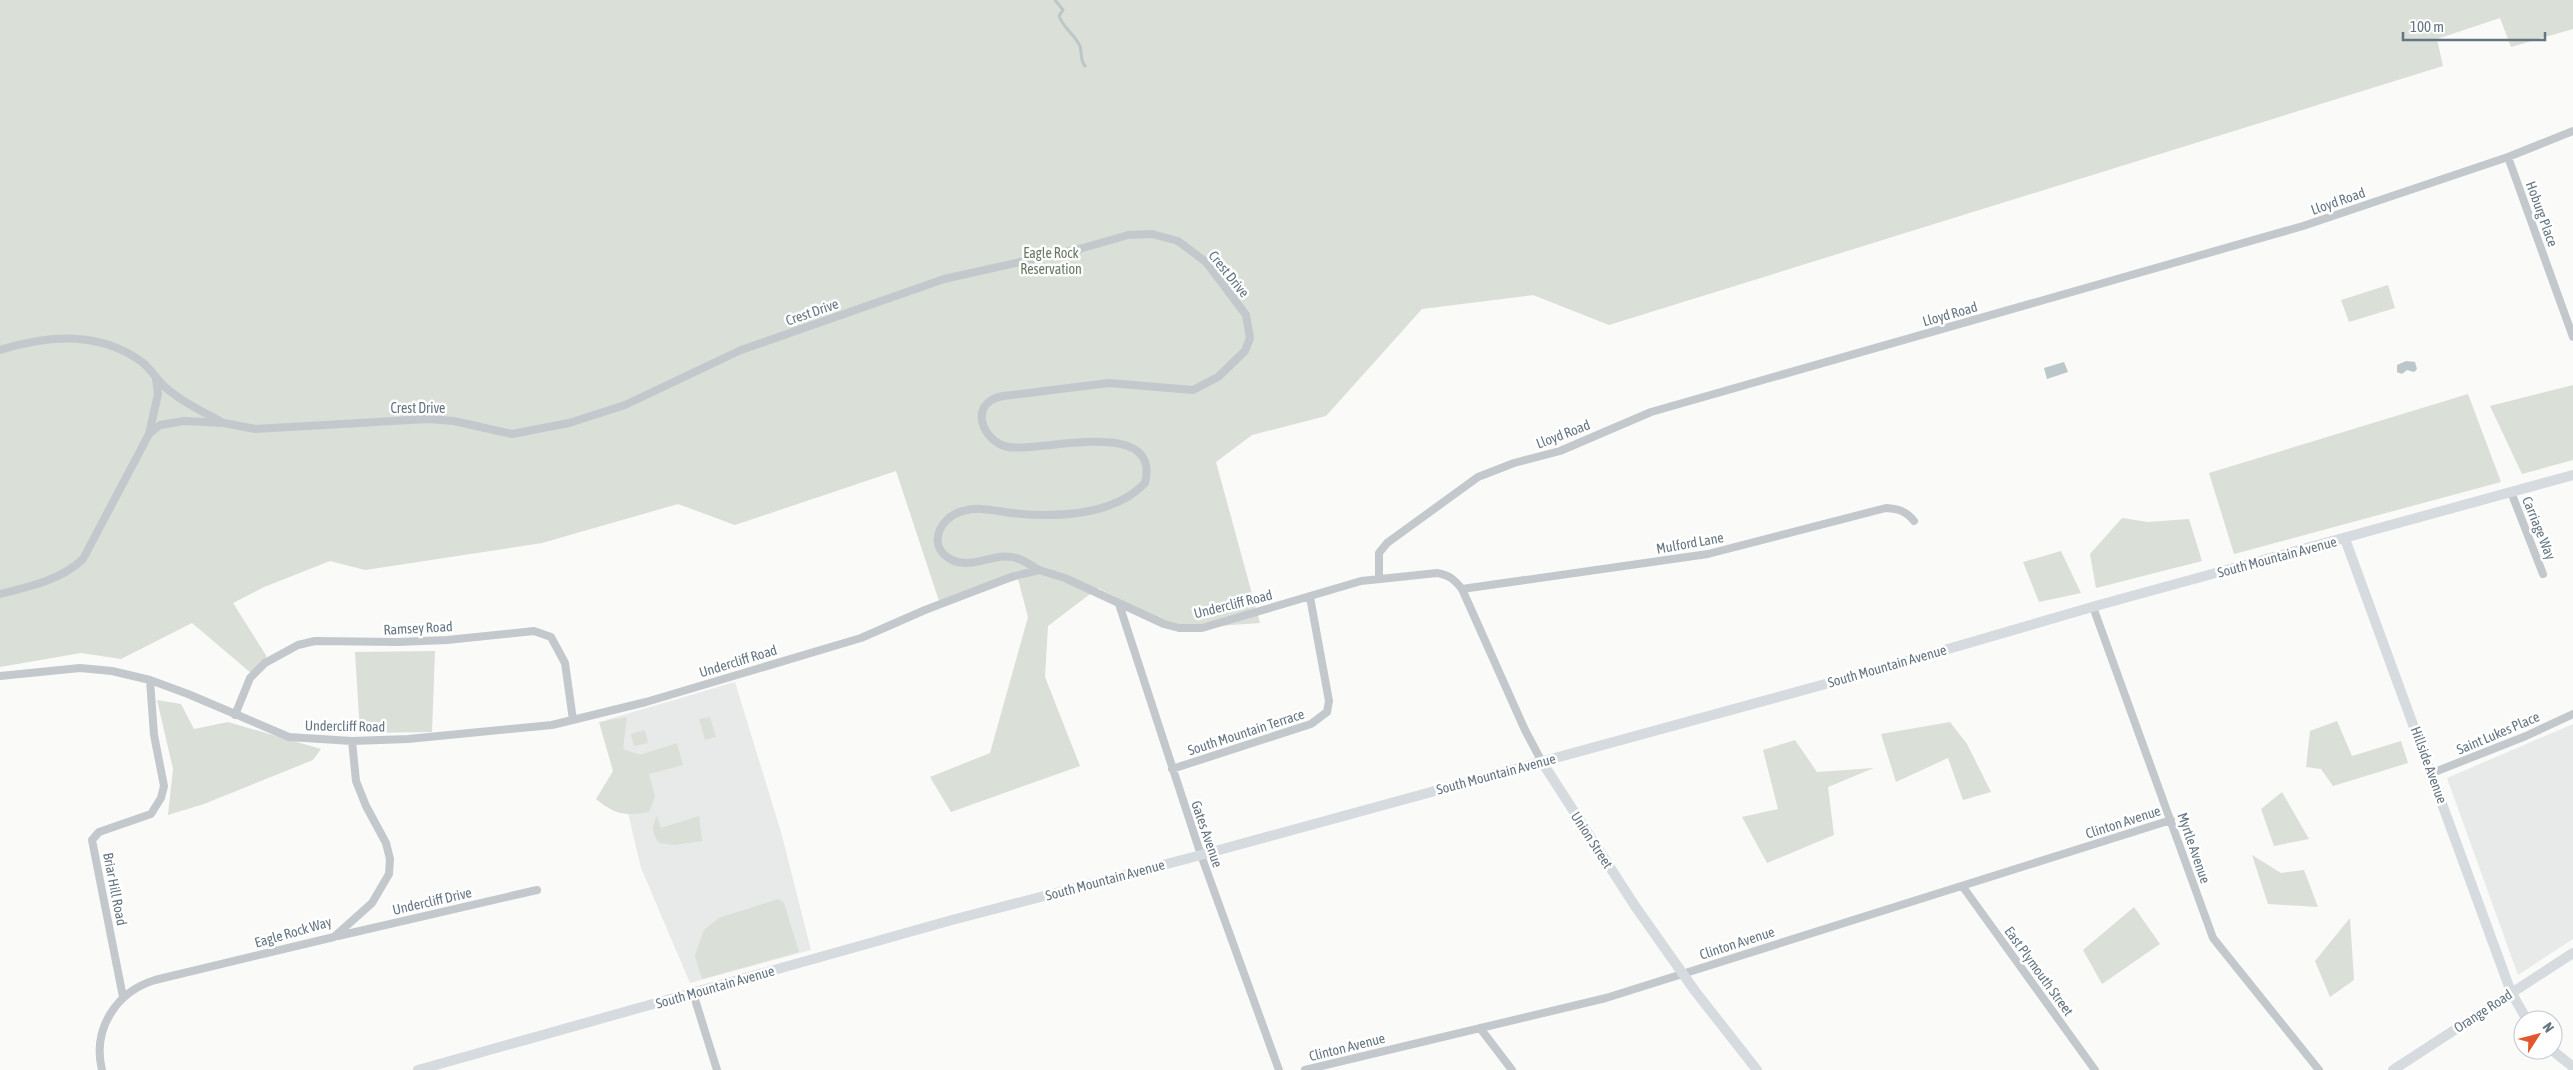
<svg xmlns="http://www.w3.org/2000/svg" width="2573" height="1070" viewBox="0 0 2573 1070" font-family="'Asap Condensed',sans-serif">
<rect width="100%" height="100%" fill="#fafaf8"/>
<!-- built -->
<path fill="#e8e9e9" d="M735,682l46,150 30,118 -121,33 -49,-115 -35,-148z
M2573,724v215l-55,36 -71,-197z"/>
<!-- green -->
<path fill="#dadfd7" d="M0,0h2573v29l-62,18 -11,-29 -63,21 6,27 -834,259 -76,-30 -111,14 -96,107 -74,19 -36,27 44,161 -83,6 -79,-41 -50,38 -3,51 35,89 -129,46 -21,-35 60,-24 38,-136 -10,-38 -77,28 -45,-136 -161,54 -57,-21 -136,39 -177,27 -35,-9 -66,26 -31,16 34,54 -16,16 -59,-50 -71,36 -40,-6 -81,14z
M2388,285l7,23 -46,14 -8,-22z
M2573,385v75l-51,14 -32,-68z
M2468,394l33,88 -267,72 -25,-81z
M2122,518l26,4 41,-3 13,42 -106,27 -6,-34z
M2061,551l20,42 -42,9 -16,-40z
M435,651l-3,81 -72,1 -5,-81z
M157,700l24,4 13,25 34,-7 93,27 -8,11 -109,44 -36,11 5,-46z
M627,717l-4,32 17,6 37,-12 6,22 -34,9 6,23 -6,15c-23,4 -34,3 -53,-13l17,-28 -14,-49z
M710,717l6,20 -11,3 -6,-21z
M2337,721l15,35 49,-15 7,22 -75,23 -12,-17 -15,-2 4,-36z
M1950,722l17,22 24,48 -28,8 -15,-42 -52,24 -15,-48z
M645,730l3,13 -14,3 -3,-12z
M1795,740l22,32 57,-4 -46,19 6,48 -67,28 -25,-46 36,-8 -15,-59z
M2282,792l27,47 -35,7 -13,-37z
M657,816l4,12 38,-12 3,25 -28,4 -15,-2c-7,-10 -8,-16 -2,-27z
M2252,855l29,18 23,-3 14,37 -50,-3z
M778,899l6,4 15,49 -97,27 -7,-23 9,-26 15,-12z
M2134,907l26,37 -58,40 -19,-34z
M2350,918l4,62 -24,17 -15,-36z"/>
<!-- water -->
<path fill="#bbc7cb" d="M2406,361l9,1 2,7 -3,3 -7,-2 -5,4 -5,-2v-7z
M2064,362l4,10 -21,7 -3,-11z"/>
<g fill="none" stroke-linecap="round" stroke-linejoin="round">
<!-- stream -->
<path stroke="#bbc7cb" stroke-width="3" d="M1055,0l8,10 -4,6c5,13 17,20 21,30 2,7 0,14 5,20"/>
<!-- street -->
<path stroke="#c3c8cc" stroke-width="8" d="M2508,157l65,180
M0,350c47,-15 100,-19 142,12 9,7 14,17 23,25 16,14 36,24 55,34
M149,434l11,-9 24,-4 40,2 31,6 173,-10 26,2 58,13 57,-11 56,-18 116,-55 203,-71 139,-31 45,-13 24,-1 26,7 28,21 40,53 4,23 -5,13 -27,26 -25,13 -84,-7 -106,13c-35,6 -22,45 5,51 30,6 154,-32 137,36 -31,33 -91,35 -133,30 -17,-2 -32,-7 -49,-2 -24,6 -37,36 -11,49 22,10 43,-9 64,-2 8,2 16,8 23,12
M2511,492l32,82
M1379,578v-25l8,-10 91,-66 36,-14 46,-12 91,-39 652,-186 205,-69 65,-26
M1462,589l246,-35 178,-46c13,1 20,3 28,13
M0,594c29,-7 61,-14 83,-35l66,-125 9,-40 -2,-15
M1119,604l82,251 78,215
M2093,607l120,331 106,132
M0,676l80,-8 32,3 38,9 38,14 101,43 63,4 56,-2 144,-14 94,-23 215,-64 64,-28 86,-33 28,-7 26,8 99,46 15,4h23l159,-47 76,-8c12,2 17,6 25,16l63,141 17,32
M235,715l15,-37 15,-15 33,-18 17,-4 83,1 49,-2 87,-9 17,6 14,26 8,57
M1172,769l139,-45 16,-12 2,-11 -19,-104
M2432,773l94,-37 47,-22
M1963,887l132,183
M338,936l199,-46
M693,993l24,77
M123,997l-31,-157 7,-8 52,-18 10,-16 3,-12 -10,-51 -4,-55
M1480,1028l32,42
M102,1070c-10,-41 14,-78 53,-90l179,-43 38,-34 17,-29 1,-15 -4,-16 -20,-37 -10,-25 -4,-40
M1305,1070l301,-72 565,-178"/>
<!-- secondary -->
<path stroke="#d6dbdf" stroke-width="10" d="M2345,539l166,453 16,28
M1542,762l93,144 60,85 62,79
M2552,1050l21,17
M418,1070l534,-150 249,-65 661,-181 237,-69 474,-130
M2393,1070l180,-117"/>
</g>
<g text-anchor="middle" stroke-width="5" stroke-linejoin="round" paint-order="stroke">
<!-- street labels -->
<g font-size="14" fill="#657683" stroke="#fff">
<text transform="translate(2338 201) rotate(-19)" y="5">Lloyd Road</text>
<text transform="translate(2542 214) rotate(70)" y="5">Hoburg Place</text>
<text transform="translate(1229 274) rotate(51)" y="5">Crest Drive</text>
<text transform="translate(812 312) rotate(-19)" y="5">Crest Drive</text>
<text transform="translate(1950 314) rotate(-16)" y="5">Lloyd Road</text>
<text x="418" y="413">Crest Drive</text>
<text transform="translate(1563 434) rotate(-21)" y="5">Lloyd Road</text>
<text transform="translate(2539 528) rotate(68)" y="5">Carriage Way</text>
<text transform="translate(1690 543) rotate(-10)" y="5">Mulford Lane</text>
<text transform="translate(2277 557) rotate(-15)" y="5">South Mountain Avenue</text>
<text transform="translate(1233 604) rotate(-14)" y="5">Undercliff Road</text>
<text transform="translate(418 628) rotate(-3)" y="5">Ramsey Road</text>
<text transform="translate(738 661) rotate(-17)" y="5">Undercliff Road</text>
<text transform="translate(1887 666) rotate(-16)" y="5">South Mountain Avenue</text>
<text transform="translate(345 726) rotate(1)" y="5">Undercliff Road</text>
<text transform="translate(1246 732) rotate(-18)" y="5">South Mountain Terrace</text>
<text transform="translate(2498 733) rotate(-23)" y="5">Saint Lukes Place</text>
<text transform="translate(2429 765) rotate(70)" y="5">Hillside Avenue</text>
<text transform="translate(1496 774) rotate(-15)" y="5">South Mountain Avenue</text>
<text transform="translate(2123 822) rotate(-18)" y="5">Clinton Avenue</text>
<text transform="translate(1207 834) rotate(71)" y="5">Gates Avenue</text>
<text transform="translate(1592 840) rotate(57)" y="5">Union Street</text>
<text transform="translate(2194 848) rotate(71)" y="5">Myrtle Avenue</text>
<text transform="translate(1105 880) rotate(-15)" y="5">South Mountain Avenue</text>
<text transform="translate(115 889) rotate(79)" y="5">Briar Hill Road</text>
<text transform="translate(432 901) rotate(-13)" y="5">Undercliff Drive</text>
<text transform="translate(293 932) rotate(-16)" y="5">Eagle Rock Way</text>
<text transform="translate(1737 943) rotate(-18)" y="5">Clinton Avenue</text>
<text transform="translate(2039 971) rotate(54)" y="5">East Plymouth Street</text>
<text transform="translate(715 987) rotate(-16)" y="5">South Mountain Avenue</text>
<text transform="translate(2483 1011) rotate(-33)" y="5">Orange Road</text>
<text transform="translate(1347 1047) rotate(-14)" y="5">Clinton Avenue</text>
</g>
<!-- park labels -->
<g font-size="14" fill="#687a64" stroke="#fff">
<text x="1051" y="258">Eagle Rock<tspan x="1051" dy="16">Reservation</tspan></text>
</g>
</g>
<!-- north arrow -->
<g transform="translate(2538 1035) rotate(54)"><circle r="24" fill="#ffffff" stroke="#c1c8cd"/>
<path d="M0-4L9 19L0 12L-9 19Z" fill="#e4572e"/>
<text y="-8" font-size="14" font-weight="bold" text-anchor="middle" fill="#657683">N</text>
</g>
<!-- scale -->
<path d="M2403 32v8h142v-8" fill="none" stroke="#657683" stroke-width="2.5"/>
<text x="2410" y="32" font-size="15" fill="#657683" stroke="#ffffff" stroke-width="4" paint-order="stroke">100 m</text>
</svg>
